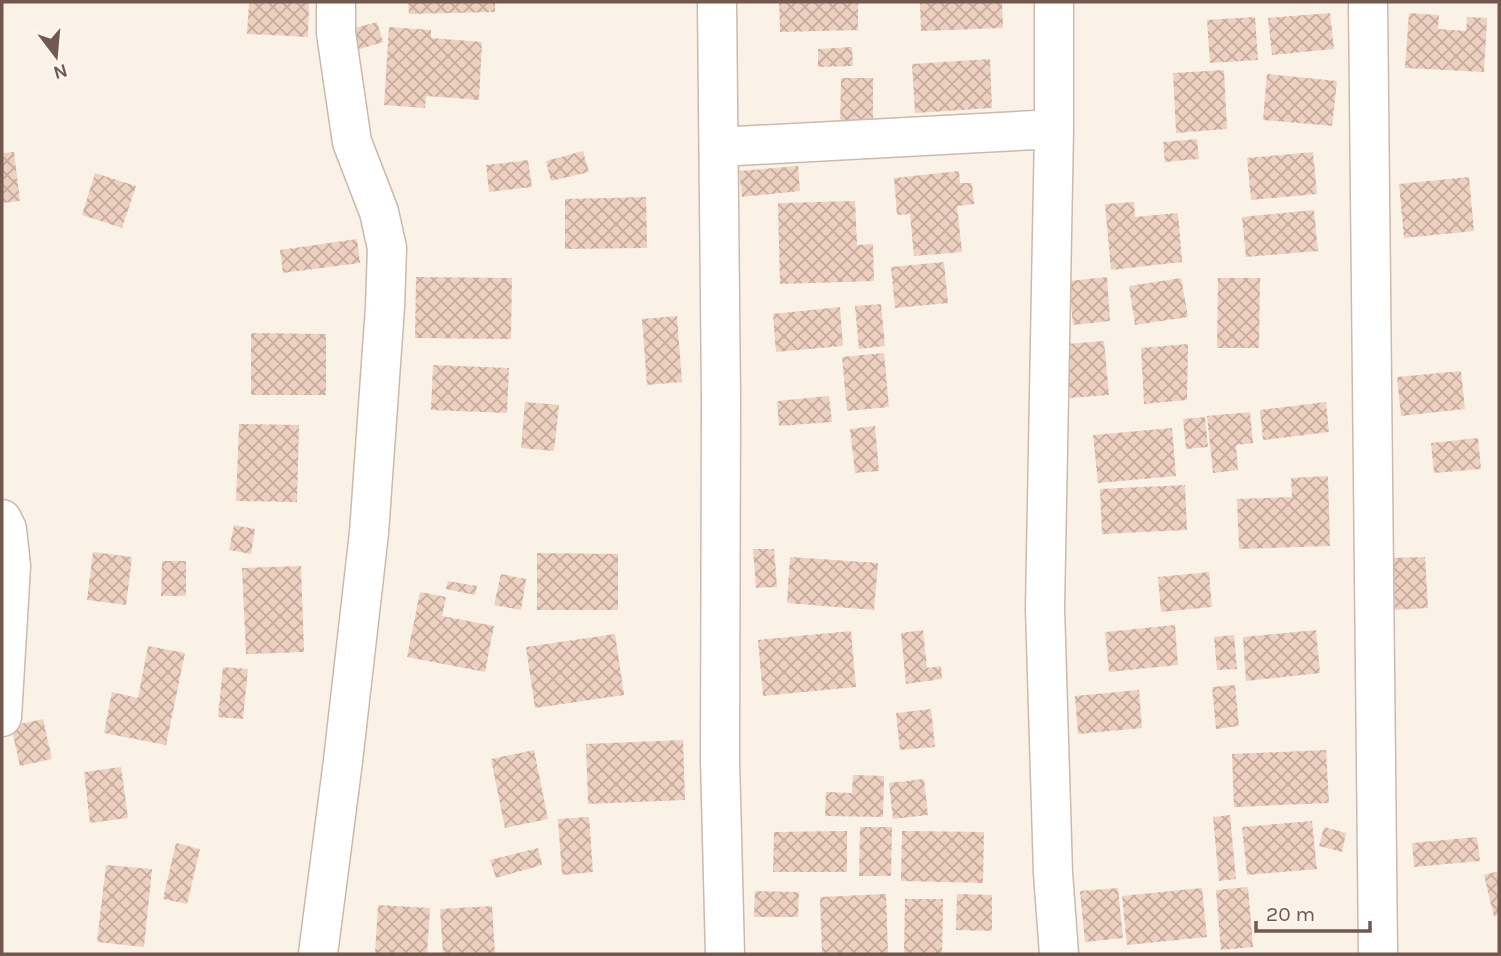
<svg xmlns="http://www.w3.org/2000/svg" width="1501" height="956" viewBox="0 0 1501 956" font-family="Karla,sans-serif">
<defs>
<pattern id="building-cross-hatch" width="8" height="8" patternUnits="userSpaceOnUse" patternTransform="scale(1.75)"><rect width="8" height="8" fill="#eed0c0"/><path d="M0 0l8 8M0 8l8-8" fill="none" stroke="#c5ac9e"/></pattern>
</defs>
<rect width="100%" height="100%" fill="#fbf2e7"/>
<!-- building -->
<path fill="url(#building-cross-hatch)" d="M249,2h60l-1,35 -61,-3z
M408,2h87v10l-86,2z
M779,2h79v28l-78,2z
M920,2h82l1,26 -82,3z
M1330,13l4,36 -62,6 -4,-37z
M1409,13l30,2 -1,14 28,2 1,-14 20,1 -3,54 -79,-4z
M1255,17l3,43 -48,3 -3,-43z
M377,22l6,20 -29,9 -6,-21z
M389,27l42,3v8l51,4 -3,58 -53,-4 -1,12 -41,-3z
M852,47l1,19 -35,1v-18z
M990,59l2,49 -77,5 -3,-49z
M1224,70l3,59 -51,4 -3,-60z
M1267,74l70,7 -5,45 -69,-6z
M841,78h32v48h-33z
M1197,139l2,20 -34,3 -2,-20z
M583,151l6,21 -38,9 -5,-20z
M14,152l6,49 -18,2v-50z
M1313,152l4,42 -66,6 -4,-42z
M528,160l4,27 -43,5 -3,-27z
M798,166l2,25 -58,6 -3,-26z
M959,171l1,12h12l2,21 -17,2 5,46 -48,4 -4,-42 -13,1 -3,-37z
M95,173l41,13 -14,42 -40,-13z
M1469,177l5,54 -70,7 -5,-54z
M646,197l1,51 -82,1v-50z
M855,201l2,44 16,-1 1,37 -94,3 -2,-81z
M1134,202l1,15 43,-4 4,49 -71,8 -6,-66z
M1314,210l4,41 -72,6 -4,-40z
M357,239l3,24 -77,10 -3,-23z
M944,262l4,41 -53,5 -4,-41z
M416,277l96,1 -1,61 -96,-1z
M1107,277l3,44 -37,4 -4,-44z
M1181,278l7,39 -53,8 -6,-39z
M1218,278h42l-1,70h-42z
M881,304l4,42 -26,3 -4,-43z
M840,307l3,39 -67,6 -3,-38z
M677,316l5,66 -35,3 -5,-66z
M251,333l75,1v61h-75z
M1104,341l5,54 -39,3 -4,-54z
M1188,344l-1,56 -43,4 -3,-56z
M884,353l5,54 -42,4 -5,-54z
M433,365l76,3 -2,45 -76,-3z
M1461,371l4,38 -64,7 -4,-39z
M829,396l3,26 -53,4 -2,-25z
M525,402l34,3 -5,46 -33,-3z
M1326,402l3,30 -66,8 -3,-30z
M1250,412l3,31 -17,2 2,25 -25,3 -6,-57z
M1205,417l3,30 -22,2 -3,-30z
M239,424l60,1 -2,77 -61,-1z
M875,426l4,45 -24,2 -5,-44z
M1172,428l4,48 -78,7 -5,-48z
M1478,438l3,31 -47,4 -3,-30z
M1328,476l2,70 -91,3 -2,-50 55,-2 -1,-19z
M1185,485l2,45 -85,4 -2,-45z
M234,525l21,4 -4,25 -22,-4z
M753,549h21l3,38 -21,1z
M93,552l39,5 -6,48 -39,-5z
M537,553l81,1v56h-81z
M790,557l88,6 -4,47 -87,-7z
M1425,557l3,51 -33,2 -2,-52z
M162,561h24v35h-25z
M301,566l3,86 -58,2 -4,-86z
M1209,572l3,35 -51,5 -3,-35z
M501,574l25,5 -5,31 -27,-5z
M448,581l29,5 -2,9 -29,-6z
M420,592l26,5 -4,19 52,10 -9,46 -78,-15z
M1175,625l3,40 -69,7 -4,-40z
M923,630l4,38 14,-2 1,13 -36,5 -5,-51z
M1316,630l4,43 -74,8 -3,-44z
M851,631l5,56 -93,9 -5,-56z
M615,634l9,61 -89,13 -9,-61z
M1234,635l3,34 -20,1 -3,-33z
M148,646l37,7 -19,92 -62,-12 8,-41 26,6z
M223,667l25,2 -5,50 -25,-2z
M1235,685l4,41 -23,3 -4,-42z
M1139,690l3,38 -64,6 -3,-38z
M931,709l4,38 -35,3 -4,-37z
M43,719l9,40 -32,7 -9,-40z
M683,740l2,60 -97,4 -2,-60z
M534,750l14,69 -43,9 -14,-69z
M1326,750l3,53 -95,4 -2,-53z
M121,767l7,51 -38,5 -6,-51z
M853,775l31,1 -1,41 -58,-1 1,-24 26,1z
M924,779l4,36 -35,4 -4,-36z
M1230,815l6,64 -17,2 -6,-64z
M589,817l4,55 -31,3 -4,-56z
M1312,821l5,48 -70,6 -5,-48z
M860,827h32l-1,49h-32z
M1324,827l22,6 -4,19 -23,-6z
M847,831v41h-74l1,-40z
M902,831l82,1 -1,51 -82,-2z
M1477,837l3,24 -66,6 -2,-24z
M176,843l24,6 -13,55 -24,-5z
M538,848l4,17 -46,13 -6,-18z
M106,865l46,4 -8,78 -47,-5z
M1499,871v44l-5,2 -10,-42z
M1248,887l5,60 -32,3 -5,-60z
M1118,888l5,50 -38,4 -5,-51z
M1202,888l5,49 -80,8 -5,-49z
M755,891l44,1 -1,25h-44z
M886,894l2,60h-66l-2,-57z
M957,894l35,1v36l-36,-1z
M905,899h38l-1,55h-38z
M378,905l52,3 -3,46h-52z
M492,906l3,48h-52l-3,-45z"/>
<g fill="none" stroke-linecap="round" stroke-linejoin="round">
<defs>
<path id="minor" d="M717,2l4,398 -1,360 5,194
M1054,2v127l-9,479 8,265 6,81
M1368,2l10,952
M719,147l335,-18
M2,519l5,10 4,37 -9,151
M318,954l25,-193 26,-228 16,-226 2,-59 -8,-36 -27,-70 -16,-109v-31"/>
</defs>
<!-- minor casing -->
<use href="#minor" stroke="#ccb9ae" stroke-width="41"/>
<!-- minor -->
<use href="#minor" stroke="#fff" stroke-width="38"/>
</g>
<!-- border -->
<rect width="1501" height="956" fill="none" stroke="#73584d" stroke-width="7"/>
<!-- north arrow -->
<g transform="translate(56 56) rotate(164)" stroke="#fef6ed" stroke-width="5" paint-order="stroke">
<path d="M0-5L12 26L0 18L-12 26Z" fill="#73584d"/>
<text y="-10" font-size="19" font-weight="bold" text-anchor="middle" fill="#73584d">N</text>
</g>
<!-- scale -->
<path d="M1256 921v10h114v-10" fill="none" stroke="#73584d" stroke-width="3.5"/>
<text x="1266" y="921" font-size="21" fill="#73584d" stroke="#fef6ed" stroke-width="5" paint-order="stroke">20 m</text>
</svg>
